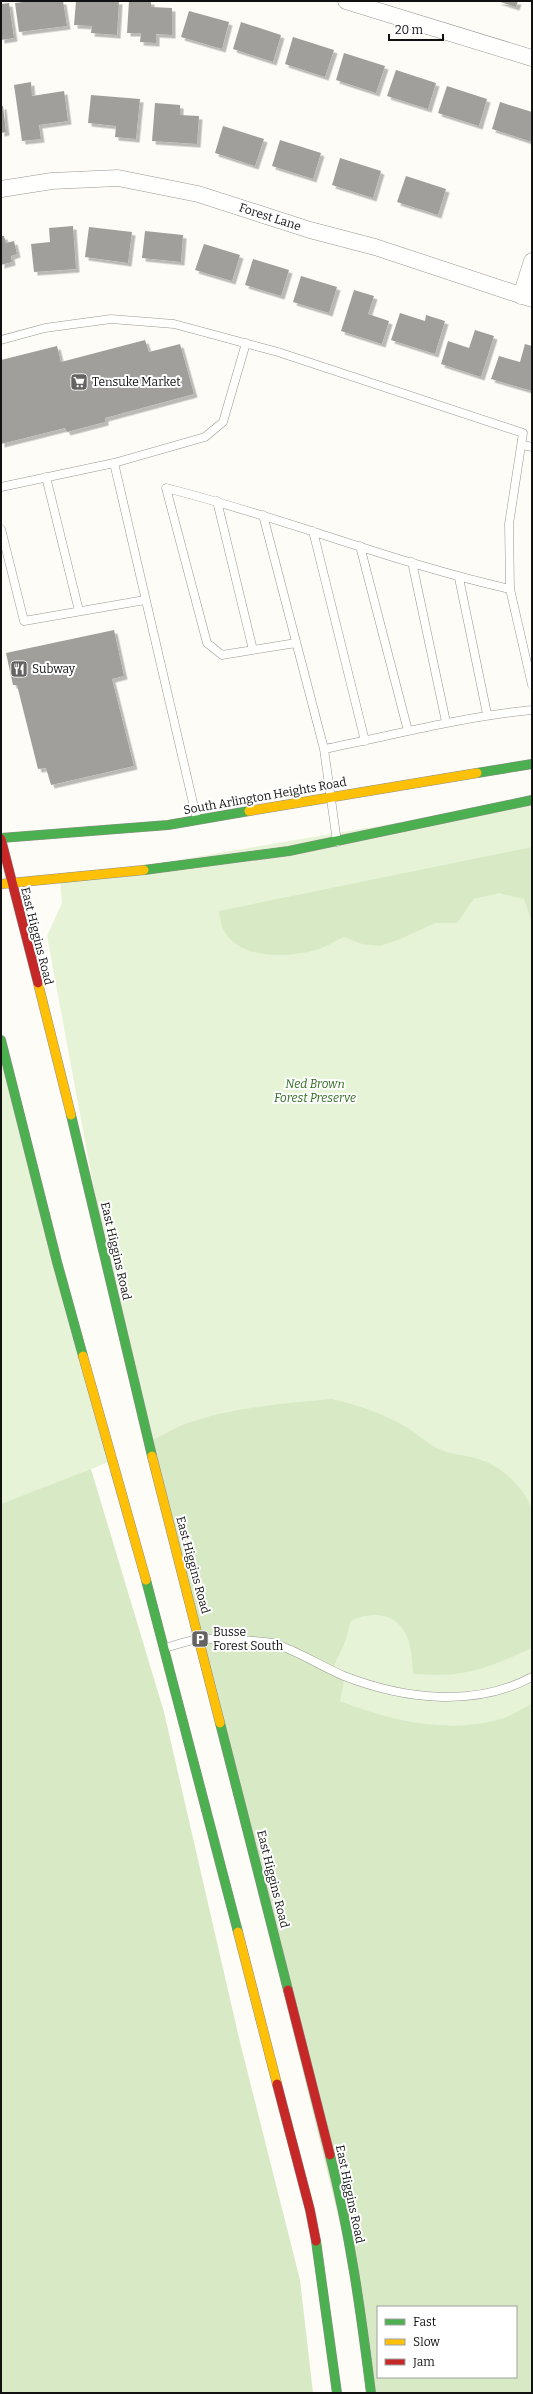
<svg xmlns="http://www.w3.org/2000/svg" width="533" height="2394" viewBox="0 0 533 2394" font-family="Bitter,serif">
<defs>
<filter id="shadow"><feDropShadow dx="3.5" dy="3.5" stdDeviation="0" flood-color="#0004"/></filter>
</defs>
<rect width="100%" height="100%" fill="#fdfcf7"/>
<!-- green -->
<path fill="#e7f3d7" d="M532,800v1593l-16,-16v-70h-138l-211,-873 -18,7 -39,-165 -63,-340 15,-33 -2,-23z
M1,1040l112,420 -62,26 -50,18z"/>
<!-- forest -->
<path fill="#d8eac5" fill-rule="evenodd" d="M532,847v76l-8,-24 -25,-6 -25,6 -17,24h-22l-37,17 -18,6 -18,-2 -18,-7c-9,4 -17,9 -25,12 -29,9 -80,12 -96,-20 -2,-5 -3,-12 -4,-18z
M332,1399c25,6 47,13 69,25 13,7 24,18 36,24 12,6 25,7 38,10 26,7 47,27 57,51v139c-47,21 -67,30 -119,26 -1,-12 -1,-26 -6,-37 -10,-25 -36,-26 -56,-16l-6,21 -13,28 13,6 -5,25c51,20 110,34 164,17 10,-4 19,-10 28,-14v689h-161l-12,-92 -210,-860c12,-4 23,-12 36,-17 42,-16 102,-21 147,-25zM378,2307h138v70h-138z
M91,1469l73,243 75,326 61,242 13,113h-312v-889z"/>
<!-- building -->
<path fill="#a19f9c" filter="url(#shadow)" d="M31,1h32l4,25 -48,6 -4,-29z
M76,1h43l-2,34 -26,-2 1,-7 -18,-1z
M129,1h22v6l21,1v27l-16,-1v9l-16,-1 1,-9h-14z
M497,1h21l-2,6z
M9,3l5,35 -13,2v-36z
M189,11l40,11 -7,27 -41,-12z
M241,22l40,13 -8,27 -40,-13z
M293,37l41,13 -9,27 -40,-13z
M344,53l41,13 -9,27 -40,-13z
M396,70l40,13 -8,26 -41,-13z
M31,82l1,14 32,-5 4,30 -29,4 2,14 -19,2 -8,-56z
M447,86l40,13 -8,27 -41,-13z
M91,95l49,4 -4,40 -21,-2 1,-11 -28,-3z
M500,102l32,10v30l-40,-13z
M155,103l25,2v10l19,1 -2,28 -45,-3z
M1,106h2l3,26 -5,1z
M223,126l41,13 -9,27 -40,-13z
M280,140l41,13 -8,26 -41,-13z
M340,158l41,13 -8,27 -41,-13z
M406,176l40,13 -8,26 -41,-13z
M73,226l3,43 -42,3 -3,-28 19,-2 -1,-14z
M89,227l43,5 -4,31 -43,-6z
M145,231l38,4 -2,27 -39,-4z
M1,236h3l2,7 8,-2 3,13 -6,2 1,6 -11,3z
M204,244l36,11 -8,26 -37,-11z
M253,259l36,11 -8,26 -36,-11z
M301,276l36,11 -8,26 -36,-11z
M354,290l20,6 -6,18 21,7 -7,23 -41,-13z
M400,313l25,8 1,-6 19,6 -10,33 -44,-14z
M475,330l19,6 -13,41 -40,-13 7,-23 21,7z
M145,340l4,12 31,-8 14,50 -89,24v4l-38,10 -2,-4 -64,16v-84l56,-14 4,16z
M525,344l7,2v45l-41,-12 8,-23 21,6z
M114,630l10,46 -12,3 22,87 -83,19 -5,-17 -8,1 -21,-84h-4l-7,-32z"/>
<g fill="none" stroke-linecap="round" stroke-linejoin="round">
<defs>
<path id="lane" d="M1,340l44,-12 66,-9 63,5 104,28 245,81 -14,91 1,65 22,96
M523,445l9,2
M114,463l91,-26 18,-15 23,-79
M46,477l33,134
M1,487l113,-24 83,357
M217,501l36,149
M263,515l61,234 13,93
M1,529l23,92 121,-21
M313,531l52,210
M360,546l48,185
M412,562l34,160
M459,578l28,136
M296,643l-74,12 -15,-12 -41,-155c116,29 228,75 344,101
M324,749c70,-14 137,-32 208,-39
M165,1648c11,-3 24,-8 35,-9 11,-1 67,2 76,5 23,8 45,22 68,32 59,23 130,32 188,1"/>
<path id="street" d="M346,1l186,57
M1,189l51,-8 66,-3 80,16 112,36 65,17 157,52
M521,296l11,-35"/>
<path id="fast" d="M477,773l55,-9
M1,838l167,-13 81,-14
M144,870l145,-19 243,-51
M1,1040l56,222 26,94
M71,1115l81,341
M146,1580l92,352
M220,1723l68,267
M330,2155c20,78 31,158 41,238
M316,2241l21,152"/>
<path id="slow" d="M249,811l228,-38
M1,884l143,-14
M38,983l33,132
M83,1356l63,224
M152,1456l68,267
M238,1932l39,152"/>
<path id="jam" d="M1,839l37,144
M288,1990l42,165
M277,2084l33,126 6,31"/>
</defs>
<!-- lane casing -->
<use href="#lane" stroke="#979795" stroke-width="9"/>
<!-- street casing -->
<use href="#street" stroke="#979795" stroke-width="17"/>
<!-- fast casing -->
<use href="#fast" stroke="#8e8d8b" stroke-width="10"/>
<!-- slow casing -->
<use href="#slow" stroke="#8e8d8b" stroke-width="10"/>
<!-- jam casing -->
<use href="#jam" stroke="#8e8d8b" stroke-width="10"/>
<!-- lane -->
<use href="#lane" stroke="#fffffe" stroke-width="8"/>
<!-- street -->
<use href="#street" stroke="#fffffe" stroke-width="16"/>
<!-- fast -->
<use href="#fast" stroke="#4caf50" stroke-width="9"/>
<!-- slow -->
<use href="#slow" stroke="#ffc107" stroke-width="9"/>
<!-- jam -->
<use href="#jam" stroke="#c62828" stroke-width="9"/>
</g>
<!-- icons -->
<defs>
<symbol id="supermarket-square" viewBox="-11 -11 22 22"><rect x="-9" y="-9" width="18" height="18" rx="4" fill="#646362" stroke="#fff"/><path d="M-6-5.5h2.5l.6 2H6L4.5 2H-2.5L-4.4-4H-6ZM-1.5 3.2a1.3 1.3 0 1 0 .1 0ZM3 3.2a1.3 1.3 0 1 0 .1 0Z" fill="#fff"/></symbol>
<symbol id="restaurant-square" viewBox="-11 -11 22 22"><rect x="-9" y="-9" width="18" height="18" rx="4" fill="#646362" stroke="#fff"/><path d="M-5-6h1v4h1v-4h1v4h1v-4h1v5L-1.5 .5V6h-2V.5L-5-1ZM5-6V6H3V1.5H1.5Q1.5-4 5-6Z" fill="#fff"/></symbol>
<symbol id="parking-square" viewBox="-11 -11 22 22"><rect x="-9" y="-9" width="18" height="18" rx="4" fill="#646362" stroke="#fff"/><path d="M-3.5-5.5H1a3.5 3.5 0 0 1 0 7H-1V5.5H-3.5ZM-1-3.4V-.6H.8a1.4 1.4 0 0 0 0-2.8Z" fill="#fff"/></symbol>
</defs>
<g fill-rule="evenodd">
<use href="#supermarket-square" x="69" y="372" width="20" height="20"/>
<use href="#restaurant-square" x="9" y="659" width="20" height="20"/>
<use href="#parking-square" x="190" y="1629" width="20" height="20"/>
</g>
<g text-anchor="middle" stroke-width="4" stroke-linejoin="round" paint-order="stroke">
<!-- street labels -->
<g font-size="12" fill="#111" stroke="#fff">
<text transform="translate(270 217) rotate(18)" y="4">Forest Lane</text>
<text transform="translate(265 796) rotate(-10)" y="4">South Arlington Heights Road</text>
<text transform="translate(37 936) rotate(76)" y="4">East Higgins Road</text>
<text transform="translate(116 1251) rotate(77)" y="4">East Higgins Road</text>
<text transform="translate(193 1565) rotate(75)" y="4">East Higgins Road</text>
<text transform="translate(273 1879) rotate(76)" y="4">East Higgins Road</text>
<text transform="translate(350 2194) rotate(78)" y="4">East Higgins Road</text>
</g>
<!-- poi labels -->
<g font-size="12" fill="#111" stroke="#fff" text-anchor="start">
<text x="92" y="386">Tensuke Market</text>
<text x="32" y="673">Subway</text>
<text x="213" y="1636">Busse<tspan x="213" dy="14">Forest South</tspan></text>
</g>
<!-- park labels -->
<g font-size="12" font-style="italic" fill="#2f6b1f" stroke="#fff">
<text x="315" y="1088">Ned Brown<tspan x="315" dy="14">Forest Preserve</tspan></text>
</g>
</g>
<!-- border -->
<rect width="533" height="2394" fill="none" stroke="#111111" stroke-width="4"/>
<!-- legend -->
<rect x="377" y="2306" width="140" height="72" fill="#ffffff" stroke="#a0a0a0"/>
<rect x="385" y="2319" width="20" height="6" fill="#4caf50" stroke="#a0a0a0"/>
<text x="413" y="2326" font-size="12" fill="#111111">Fast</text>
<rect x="385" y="2339" width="20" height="6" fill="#ffc107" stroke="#a0a0a0"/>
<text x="413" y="2346" font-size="12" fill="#111111">Slow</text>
<rect x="385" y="2359" width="20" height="6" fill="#c62828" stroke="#a0a0a0"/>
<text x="413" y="2366" font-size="12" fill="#111111">Jam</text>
<!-- scale -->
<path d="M389 34v6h54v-6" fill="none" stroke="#111111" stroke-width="2"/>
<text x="395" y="34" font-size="12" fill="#111111" stroke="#ffffff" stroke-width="3" paint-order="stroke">20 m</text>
</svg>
